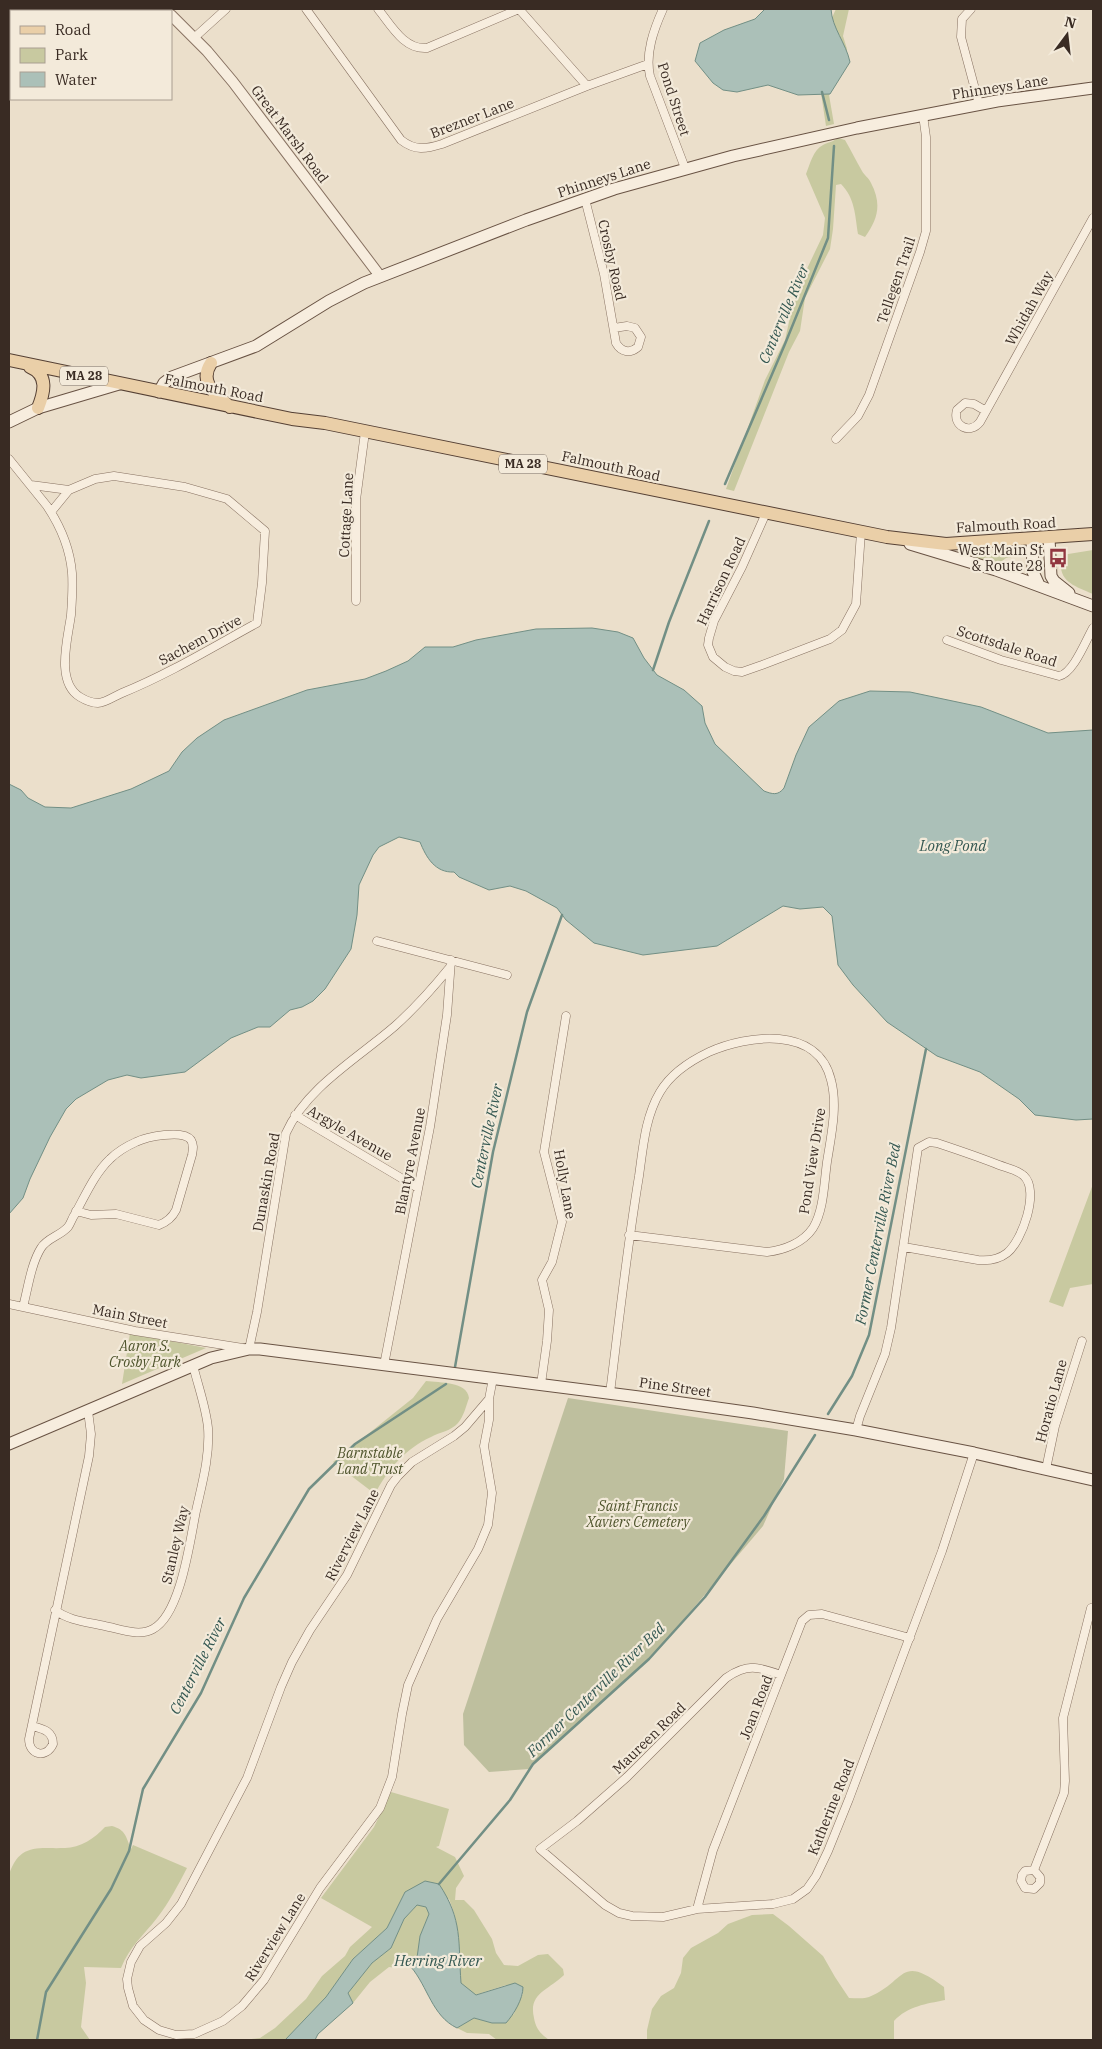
<svg xmlns="http://www.w3.org/2000/svg" width="1102" height="2049" viewBox="0 0 1102 2049" font-family="'IBM Plex Serif',serif">
<rect width="100%" height="100%" fill="#ebdfcb"/>
<!-- green -->
<path fill="#c8c9a0" d="M836,9h13l-6,27 4,13 -4,18 -14,28 5,29 -8,2 -5,-33 7,-67z
M838,138l7,2c6,10 11,21 17,31 2,4 7,7 9,12 11,21 7,36 -6,54l-7,-3c-3,-19 -3,-36 -17,-50l-5,1 -3,44 -3,20 -25,49 -5,33 -11,21 -55,139 -8,-2 39,-109 20,-40 6,-27 13,-38 19,-40 2,-17 -19,-44c4,-10 7,-24 17,-29 5,-3 10,-3 15,-7z
M1017,550l6,2 2,3 -19,3 -9,7 -27,-10z
M1093,550v44c-20,-9 -37,-13 -31,-39z
M1093,1184v100l-23,4 -7,19 -14,-5z
M130,1333l76,15 -84,36z
M426,1381c14,2 41,0 43,17 -3,8 -5,18 -11,25 -7,8 -18,9 -27,14 -26,12 -43,32 -56,57l-42,-32 80,-64z
M391,1792l58,17 -10,37 -3,1 19,10 9,19 -8,12 -1,12h9l10,10 18,29 4,14 8,12 14,1 20,-11 10,-1 15,15 1,6c-15,15 -36,18 -30,43 2,11 6,15 15,22h-52l-8,-6 -22,-1 -10,-5 17,-10 18,5 22,-9 3,-11 6,-9 -17,-9 -31,10 -14,-12c-2,-31 0,-55 -12,-84l-45,-5 -17,34 -34,31 -27,38 -41,43h-43l18,-2 15,-10 31,-29 16,-23 23,-20 5,-9 22,-20 -51,-29 53,-71z
M112,1826c14,4 14,11 19,23l2,-4 54,23c-9,17 -18,35 -30,50 -14,18 -27,28 -36,50l-37,-1 2,16 -5,44 9,13h-81v-165c10,-32 29,-26 56,-27 15,0 30,-10 40,-21z
M417,1905l9,2 3,7 -9,22 -4,29 -18,3 -9,-1 -19,15 -17,21 -5,-10 24,-30 19,-15 13,-29z
M773,1914l16,12 34,30 12,21 14,21c7,0 15,1 20,-1 38,-16 30,-44 75,-10l1,13c-19,4 -37,6 -51,21v19h-247v-10l5,-21 9,-13 13,-8 7,-15 2,-15 8,-10 27,-15 10,-9 24,-9z"/>
<!-- cemetery -->
<path fill="#bebf9e" d="M568,1398l220,33 -4,48 -21,47 -106,125 -128,118 -40,3 -25,-27 -1,-31z"/>
<!-- water -->
<path fill="#abc0b8" stroke="#728f85" d="M765,9h66c1,19 15,34 19,53l-20,32 -32,1 -30,-10 -31,7 -14,-2 -10,-7 -18,-22 5,-18 24,-13 31,-11z
M592,628l26,4 15,6 11,20 13,17 27,15 18,16 3,17 10,21 49,47c8,3 14,5 20,-3l12,-33 13,-28 30,-26 31,-10 40,1 71,15 67,26 45,-3v389l-17,1 -41,-5 -16,-16 -39,-27 -43,-16 -50,-34 -34,-37 -15,-20 -6,-49 -9,-9 -23,2 -17,-3 -66,40 -74,9 -49,-12 -28,-23 -9,-12 -31,-17 -16,-5 -21,4 -30,-13 -5,-5c-19,1 -28,-15 -34,-30l-21,-5 -20,10 -6,8 -14,30 -2,30 -6,34 -26,40 -12,12 -11,6 -12,3 -20,17h-12l-27,11 -46,34 -44,6 -14,-3 -19,5 -32,19 -10,10 -16,28 -20,42 -7,19 -14,16v-430l12,6 7,8 17,9 26,1 60,-19 38,-18 13,-19 15,-14 27,-18 83,-30 58,-11 21,-8 22,-10 17,-14h28l23,-7 60,-11z
M425,1881l14,3c24,36 19,58 22,99l15,12 39,-12 8,4c0,12 -9,27 -17,36h-14l-18,-5 -17,10c-25,-12 -29,-41 -46,-61l5,-2 4,-29 9,-22 -3,-7 -9,-2 -13,14 -13,29 -19,15 -24,30 5,10 -35,31 -3,6h-30l41,-43 27,-38 34,-31 18,-36z"/>
<g fill="none" stroke-linecap="round" stroke-linejoin="round">
<!-- stream -->
<path stroke="#728f85" stroke-width="2.5" d="M822,92l7,28
M725,484l60,-140 43,-106 6,-92
M653,670l16,-48 40,-101
M455,1367l38,-215 34,-140 35,-97
M828,1414l24,-38 17,-41 57,-286
M439,1884l71,-84 23,-36 116,-105 56,-62 59,-81 51,-81
M37,2040l9,-48 65,-103 18,-38 14,-62 58,-96 43,-95 65,-109 46,-45 91,-60"/>
<defs>
<path id="minor" d="M306,9l95,131c14,11 25,9 41,4l145,-58 61,-22
M378,9c13,16 26,41 49,39l92,-39 68,77
M663,9c-9,20 -18,44 -13,67l35,92
M971,9l-9,10 -1,18 18,67
M194,38l32,-29
M585,199l19,75 12,69c5,9 14,11 22,4l3,-10 -6,-9 -8,-2 -13,2
M986,411l-12,-7 -9,-1 -8,7c-5,16 13,25 23,12 38,-68 76,-136 113,-204
M836,439l22,-23 11,-21 51,-143 6,-21v-94l-3,-22
M9,459l38,47c14,21 23,42 25,67 1,14 0,28 -1,42 -3,23 -16,67 9,82 5,3 12,6 18,6 7,0 17,-7 24,-10 47,-19 91,-46 135,-70l5,-40 3,-52 -38,-32 -42,-12 -71,-11 -19,3 -26,11 -18,22
M31,485l38,5
M766,513l-24,54 -28,54 -5,17 -1,7 5,12 12,10 9,4 8,1 20,-7 68,-26 12,-9 14,-26 5,-72
M356,601v-101l9,-68
M947,640l54,20 58,16c14,-2 27,-36 34,-48
M377,941l130,34
M295,1115l123,73
M9,1304l126,27 114,18 8,-37 29,-179c20,-45 72,-75 109,-107 20,-18 38,-38 55,-59
M23,1307c5,-19 8,-43 18,-59 6,-10 19,-12 27,-21 3,-4 4,-9 7,-13 10,-18 20,-41 35,-55 7,-7 17,-13 26,-17 10,-5 47,-13 55,-2 3,5 2,9 1,15l-16,55c-4,8 -9,12 -17,15l-43,-11 -25,1 -15,-4
M384,1365l46,-238 17,-112 4,-55
M541,1384l6,-43 2,-31 -7,-30 10,-18 10,-40 -18,-70 22,-136
M610,1393c9,-72 17,-145 29,-217 4,-28 6,-59 21,-84 10,-17 30,-31 49,-40 38,-17 109,-27 122,28 7,26 0,56 -4,82 -3,21 -3,48 -14,66 -10,15 -29,22 -46,24l-138,-17
M489,1399v21l-5,26 8,47 -4,32 -10,24 -41,70 -29,66 -6,29 -10,63 -12,31 -60,80 -56,92 -22,26 -19,15 -29,13 -18,1 -17,-5 -15,-10 -11,-14 -5,-18 -1,-9 4,-17 9,-16 26,-23 15,-19 66,-126 34,-91 11,-25 18,-32 37,-55 44,-90 7,-9 14,-14 42,-26 11,-9 24,-28 4,-21
M856,1430l4,-14 25,-62 6,-26 27,-180 11,-6 8,1c21,7 42,14 62,22 8,3 19,5 25,11 16,15 -2,65 -17,77 -9,7 -18,8 -29,7l-74,-13
M1046,1469l9,-43 27,-85
M55,1610c14,11 33,12 50,16 15,3 34,11 48,3 28,-15 37,-89 43,-118 6,-27 14,-55 12,-83 -2,-21 -10,-42 -15,-63
M781,1675c-23,-8 -33,-12 -55,3l-99,99 -50,44 -37,28 65,56 14,8 13,3 31,1 34,-8 76,-5 20,-5 14,-10 9,-13 12,-25 21,-52 93,-248 32,-98
M32,1726c11,3 21,5 21,18 -7,15 -24,11 -24,-5l60,-283 2,-22 -3,-23
M1034,1870l-9,1 -3,4 -1,6 4,7 9,1 6,-6v-6l-6,-7 30,-77 1,-12 -2,-63 28,-110 2,1
M697,1909l16,-59 89,-229 7,-6 13,-1 88,24"/>
<path id="tertiary" d="M171,15l36,36 26,31 147,194"/>
<path id="secondary" d="M159,392l5,-9 8,-6 84,-31 73,-45 35,-18 162,-63 88,-31 119,-33 124,-28 140,-27 96,-13
M9,422l29,-14 81,-24
M1049,538l2,38 3,5 15,12
M1032,539l1,33 6,13
M910,544l86,26 97,36
M9,1444l202,-86 38,-9h11l379,48 114,16 103,17 118,23 119,27"/>
<path id="primary" d="M9,360l283,59 33,4 562,114 59,7 147,-10
M211,363c-13,20 5,31 19,44
M30,367c19,8 14,26 8,41"/>
</defs>
<!-- minor casing -->
<use href="#minor" stroke="#877161" stroke-width="9"/>
<!-- tertiary casing -->
<use href="#tertiary" stroke="#877161" stroke-width="12"/>
<!-- secondary casing -->
<use href="#secondary" stroke="#695344" stroke-width="13"/>
<!-- primary casing -->
<use href="#primary" stroke="#554034" stroke-width="14"/>
<!-- minor -->
<use href="#minor" stroke="#f7edde" stroke-width="8"/>
<!-- tertiary -->
<use href="#tertiary" stroke="#f7edde" stroke-width="10"/>
<!-- secondary -->
<use href="#secondary" stroke="#f7edde" stroke-width="11"/>
<!-- primary -->
<use href="#primary" stroke="#eacfa8" stroke-width="12"/>
</g>
<!-- icons -->
<defs>
<symbol id="bus-bare" viewBox="-9 -9 18 18"><path d="M-5-6H5V4H4V6H2V4H-2V6H-4V4H-5ZM-3.5-4V0h7V-4ZM-3.5 1.2v1.5H-2V1.2ZM2 1.2v1.5H3.5V1.2Z" fill="#913640" stroke="#f3eada" stroke-width="2.5" paint-order="stroke"/></symbol>
</defs>
<g fill-rule="evenodd">
<use href="#bus-bare" x="1044" y="544" width="28" height="28"/>
</g>
<g text-anchor="middle" stroke-width="4.5" stroke-linejoin="round" paint-order="stroke">
<!-- shield labels -->
<g fill="#f3eada" stroke="#71645a" stroke-width="1">
<rect x="60" y="366.5" width="48" height="19" rx="4"/>
<rect x="499" y="454.5" width="48" height="19" rx="4"/>
</g>
<g font-size="12" font-weight="bold" fill="#392b23">
<text x="84" y="380">MA 28</text>
<text x="523" y="468">MA 28</text>
</g>
<!-- street labels -->
<g font-size="14" fill="#392b23" stroke="#f3eada">
<text transform="translate(1000 87) rotate(-9)" y="5">Phinneys Lane</text>
<text transform="translate(674 99) rotate(72)" y="5">Pond Street</text>
<text transform="translate(472 118) rotate(-21)" y="5">Brezner Lane</text>
<text transform="translate(290 134) rotate(53)" y="5">Great Marsh Road</text>
<text transform="translate(604 178) rotate(-18)" y="5">Phinneys Lane</text>
<text transform="translate(612 260) rotate(77)" y="5">Crosby Road</text>
<text transform="translate(896 280) rotate(-71)" y="5">Tellegen Trail</text>
<text transform="translate(1029 308) rotate(-61)" y="5">Whidah Way</text>
<text transform="translate(214 388) rotate(11)" y="5">Falmouth Road</text>
<text transform="translate(611 466) rotate(12)" y="5">Falmouth Road</text>
<text transform="translate(346 515) rotate(-87)" y="5">Cottage Lane</text>
<text transform="translate(1006 525) rotate(-3)" y="5">Falmouth Road</text>
<text transform="translate(721 581) rotate(-65)" y="5">Harrison Road</text>
<text transform="translate(200 640) rotate(-28)" y="5">Sachem Drive</text>
<text transform="translate(1007 646) rotate(18)" y="5">Scottsdale Road</text>
<text transform="translate(350 1133) rotate(30)" y="5">Argyle Avenue</text>
<text transform="translate(410 1161) rotate(-79)" y="5">Blantyre Avenue</text>
<text transform="translate(812 1161) rotate(-81)" y="5">Pond View Drive</text>
<text transform="translate(266 1182) rotate(-80)" y="5">Dunaskin Road</text>
<text transform="translate(565 1184) rotate(80)" y="5">Holly Lane</text>
<text transform="translate(130 1316) rotate(11)" y="5">Main Street</text>
<text transform="translate(675 1387) rotate(8)" y="5">Pine Street</text>
<text transform="translate(1051 1401) rotate(-75)" y="5">Horatio Lane</text>
<text transform="translate(352 1535) rotate(-63)" y="5">Riverview Lane</text>
<text transform="translate(175 1545) rotate(-77)" y="5">Stanley Way</text>
<text transform="translate(756 1707) rotate(-69)" y="5">Joan Road</text>
<text transform="translate(649 1738) rotate(-44)" y="5">Maureen Road</text>
<text transform="translate(831 1807) rotate(-68)" y="5">Katherine Road</text>
<text transform="translate(275 1937) rotate(-58)" y="5">Riverview Lane</text>
</g>
<!-- poi labels -->
<g font-size="14" fill="#392b23" stroke="#f3eada" text-anchor="end">
<text x="1043" y="555">West Main St<tspan x="1043" dy="16">&amp; Route 28</tspan></text>
</g>
<!-- park labels -->
<g font-size="14" font-style="italic" fill="#4d532b" stroke="#f3eada">
<text x="145" y="1351">Aaron S.<tspan x="145" dy="16">Crosby Park</tspan></text>
<text x="370" y="1458">Barnstable<tspan x="370" dy="16">Land Trust</tspan></text>
<text x="638" y="1511">Saint Francis<tspan x="638" dy="16">Xaviers Cemetery</tspan></text>
</g>
<!-- water labels -->
<g font-size="15" font-style="italic" fill="#335751" stroke="#f3eada">
<text transform="translate(784 314) rotate(-67)" y="5">Centerville River</text>
<text x="953" y="851">Long Pond</text>
<text transform="translate(487 1136) rotate(-78)" y="5">Centerville River</text>
<text transform="translate(878 1234) rotate(-79)" y="5">Former Centerville River Bed</text>
<text transform="translate(198 1666) rotate(-63)" y="5">Centerville River</text>
<text transform="translate(596 1690) rotate(-44)" y="5">Former Centerville River Bed</text>
<text x="438" y="1966">Herring River</text>
</g>
</g>
<!-- border -->
<rect width="1102" height="2049" fill="none" stroke="#392b23" stroke-width="20"/>
<!-- legend -->
<rect x="10" y="10" width="162" height="90" fill="#f3eada" stroke="#a99e91"/>
<rect x="20" y="26" width="25" height="8" fill="#eacfa8" stroke="#a99e91"/>
<text x="55" y="35" font-size="15" fill="#392b23">Road</text>
<rect x="20" y="48" width="25" height="15" fill="#c8c9a0" stroke="#a99e91"/>
<text x="55" y="60" font-size="15" fill="#392b23">Park</text>
<rect x="20" y="72" width="25" height="15" fill="#abc0b8" stroke="#a99e91"/>
<text x="55" y="85" font-size="15" fill="#392b23">Water</text>
<!-- north arrow -->
<g transform="translate(1067 35) rotate(15)" stroke="#f3eada" stroke-width="4" paint-order="stroke">
<path d="M0-4L9 19L0 12L-9 19Z" fill="#392b23"/>
<text y="-8" font-size="14" font-weight="bold" text-anchor="middle" fill="#392b23">N</text>
</g>
</svg>
